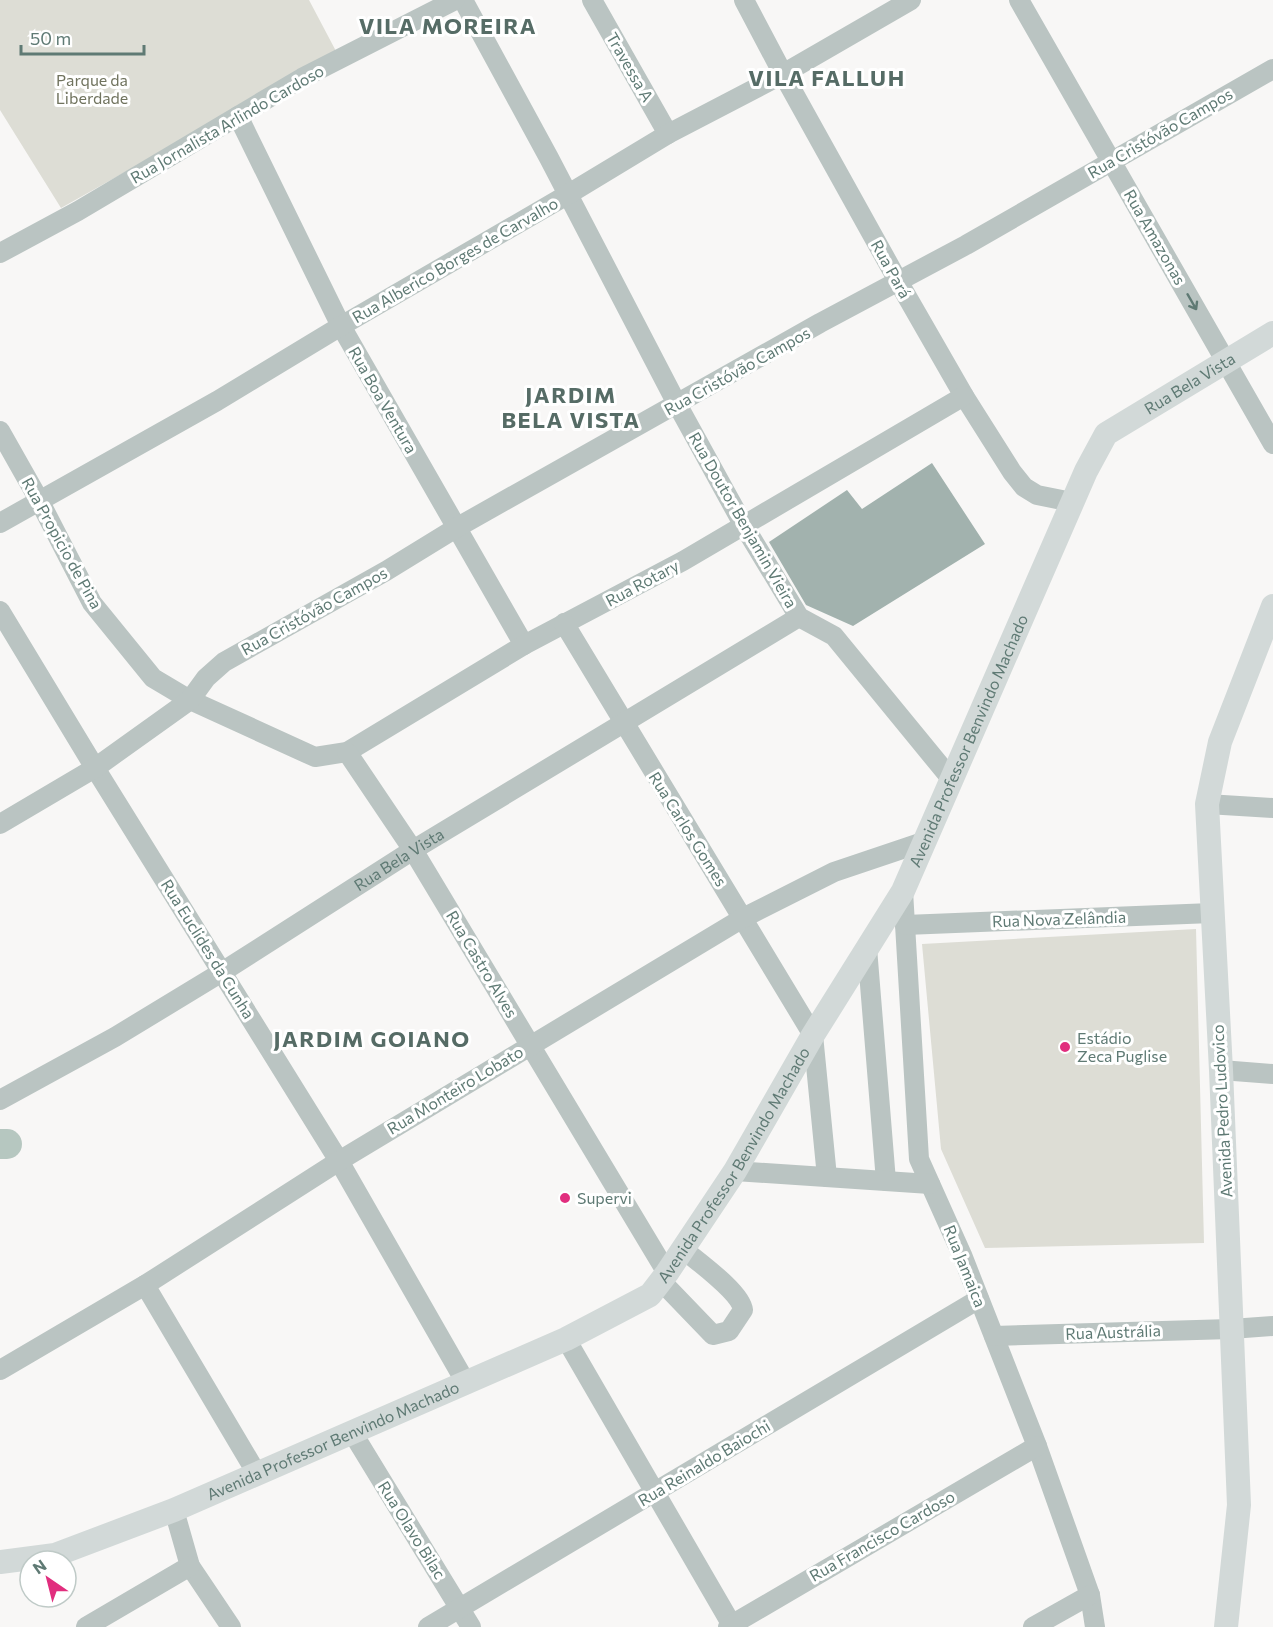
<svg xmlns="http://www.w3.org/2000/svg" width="1273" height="1627" viewBox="0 0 1273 1627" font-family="Commissioner,sans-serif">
<rect width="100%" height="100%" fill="#f8f7f6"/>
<!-- green -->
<path fill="#ddddd5" d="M0,0h309l28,53 -276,155 -61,-98z
M1196,929l8,314 -219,5 -44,-99 -19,-205z"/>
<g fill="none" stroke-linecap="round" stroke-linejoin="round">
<!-- river -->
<path stroke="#b6c7c0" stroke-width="30" d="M0,1144h7"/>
</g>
<!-- building -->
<path fill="#a2b2ae" d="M932,463l53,81 -132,82 -47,-21 -37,-63 78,-52 15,19z"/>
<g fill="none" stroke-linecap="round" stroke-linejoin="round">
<!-- minor -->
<g stroke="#bac4c2" stroke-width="20">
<path d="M463,0l86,158 128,246 67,122 55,91 35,19 118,144"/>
<path d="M592,0l76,134"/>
<path d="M744,0l39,74 115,207 66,115 48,76 12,15 13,8 35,7"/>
<path d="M1019,0l254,444"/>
<path d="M238,116l103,210 183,319"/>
<path d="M0,253l78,-42 224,-133 153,-78"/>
<path d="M0,431l39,69 53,103 61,75 37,22 125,57 32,-5 177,-107 159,-84 281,-165"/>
<path d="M0,523l217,-122 124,-75 226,-131 101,-61 115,-60 128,-74"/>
<path d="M0,611l95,157 244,393 127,222"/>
<path d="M564,623l249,412 14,142"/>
<path d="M347,752l66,98 254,423"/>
<path d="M1207,804l66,4"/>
<path d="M0,824l95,-56 95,-68 16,-22 18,-16 162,-91 70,-43 364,-205 146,-78 307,-176"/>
<path d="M903,891l16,268 43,96 75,191 53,149 5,32"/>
<path d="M905,925l307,-12"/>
<path d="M867,948l19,233"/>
<path d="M1221,1070l52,4"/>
<path id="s1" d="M0,1100l115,-63 107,-65 191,-122 386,-233"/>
<path d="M735,1171l195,13"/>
<path d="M661,1281l52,54 16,-4 14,-21c-2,-18 -45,-48 -60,-61"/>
<path d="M145,1285l112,189"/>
<path d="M994,1336l237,-7 42,-3"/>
<path d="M566,1339l167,288"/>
<path d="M0,1370l145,-85 194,-124 404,-243 91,-46 92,-31"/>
<path d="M352,1432l119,195"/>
<path d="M174,1510l16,56 41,61"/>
<path d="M86,1627l104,-61"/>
<path d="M428,1627l551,-328"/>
<path d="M728,1627l309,-181"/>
<path d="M1033,1627l57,-32"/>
</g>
<!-- major -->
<g stroke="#d2d9d8" stroke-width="24">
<path id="s2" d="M0,1562l55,-7 119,-45 392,-171 84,-44 17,-22 68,-102 78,-136 90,-144 183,-420 20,-37 167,-101"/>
<path d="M1226,1627l13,-122 -18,-435 -14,-266 13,-62 53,-136"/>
</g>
</g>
<!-- one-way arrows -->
<defs><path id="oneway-shaft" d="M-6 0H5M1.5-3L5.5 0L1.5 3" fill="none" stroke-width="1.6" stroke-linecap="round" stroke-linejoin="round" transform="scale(1.5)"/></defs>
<use stroke="#5f7a74" href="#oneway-shaft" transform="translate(1192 302) rotate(60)"/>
<!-- markers -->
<g fill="#e12e7e" stroke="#fff" stroke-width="2">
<circle cx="1065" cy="1047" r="6"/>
<circle cx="565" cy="1198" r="6"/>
</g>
<g text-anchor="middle" stroke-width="6" stroke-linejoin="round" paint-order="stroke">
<!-- street labels -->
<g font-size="16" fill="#5f7a74" stroke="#fff">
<text transform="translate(630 67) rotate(60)" y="6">Travessa A</text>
<text transform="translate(227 124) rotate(-30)" y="6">Rua Jornalista Arlindo Cardoso</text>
<text transform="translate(1160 133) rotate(-30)" y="6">Rua Cristóvão Campos</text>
<text transform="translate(1155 237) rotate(60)" y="6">Rua Amazonas</text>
<text transform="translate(455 260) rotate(-30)" y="6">Rua Alberico Borges de Carvalho</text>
<text transform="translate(891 269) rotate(61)" y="6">Rua Pará</text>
<text transform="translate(737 371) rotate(-29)" y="6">Rua Cristóvão Campos</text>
<text dy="6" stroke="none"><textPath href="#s2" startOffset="1780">Rua Bela Vista</textPath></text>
<text transform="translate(383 400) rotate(60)" y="6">Rua Boa Ventura</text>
<text transform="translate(743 520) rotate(60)" y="6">Rua Doutor Benjamin Vieira</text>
<text transform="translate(62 543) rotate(61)" y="6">Rua Propicio de Pina</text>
<text transform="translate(642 583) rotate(-28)" y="6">Rua Rotary</text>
<text transform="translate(314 611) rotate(-29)" y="6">Rua Cristóvão Campos</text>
<text dy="6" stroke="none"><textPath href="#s2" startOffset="1346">Avenida Professor Benvindo Machado</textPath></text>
<text transform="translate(688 829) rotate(58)" y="6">Rua Carlos Gomes</text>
<text dy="6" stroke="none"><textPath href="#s1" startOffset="466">Rua Bela Vista</textPath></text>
<text transform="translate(1059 919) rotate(-2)" y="6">Rua Nova Zelândia</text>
<text transform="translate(208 949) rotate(58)" y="6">Rua Euclides da Cunha</text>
<text transform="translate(482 964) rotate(59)" y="6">Rua Castro Alves</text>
<text transform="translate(455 1090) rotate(-31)" y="6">Rua Monteiro Lobato</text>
<text transform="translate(1222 1111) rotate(-93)" y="6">Avenida Pedro Ludovico</text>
<text dy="6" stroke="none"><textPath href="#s2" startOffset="860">Avenida Professor Benvindo Machado</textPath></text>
<text transform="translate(965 1266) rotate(68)" y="6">Rua Jamaica</text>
<text transform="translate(1113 1332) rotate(-2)" y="6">Rua Austrália</text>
<text dy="6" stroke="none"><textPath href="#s2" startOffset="356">Avenida Professor Benvindo Machado</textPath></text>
<text transform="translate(704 1463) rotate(-31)" y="6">Rua Reinaldo Baiochi</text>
<text transform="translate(412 1530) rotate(58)" y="6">Rua Olavo Bilac</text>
<text transform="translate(882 1536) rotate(-30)" y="6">Rua Francisco Cardoso</text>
</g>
<!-- park labels -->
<g font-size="16" fill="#70735e" stroke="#fff">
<text x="92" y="86">Parque da<tspan x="92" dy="18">Liberdade</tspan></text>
</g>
<!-- poi labels -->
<g font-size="16" fill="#5f7a74" stroke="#fff" text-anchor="start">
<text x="1077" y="1044">Estádio<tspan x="1077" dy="18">Zeca Puglise</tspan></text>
<text x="577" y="1204">Supervi</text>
</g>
<!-- district labels -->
<g font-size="22" font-weight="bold" letter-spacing="1.5" fill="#566c66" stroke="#fff">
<text x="448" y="34">VILA MOREIRA</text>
<text x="827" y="86">VILA FALLUH</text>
<text x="571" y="403">JARDIM<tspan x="571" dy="25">BELA VISTA</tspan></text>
<text x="372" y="1047">JARDIM GOIANO</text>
</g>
</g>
<!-- north arrow -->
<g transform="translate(48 1579) rotate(325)"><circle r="28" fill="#ffffff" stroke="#bfcac7" stroke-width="1.5"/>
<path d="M0-4.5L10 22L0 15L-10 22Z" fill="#e12e7e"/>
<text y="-9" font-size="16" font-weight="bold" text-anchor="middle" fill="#5f7a74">N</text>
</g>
<!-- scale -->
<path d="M21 45v9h123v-9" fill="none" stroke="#5f7a74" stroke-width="3"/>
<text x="30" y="45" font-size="18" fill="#5f7a74" stroke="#ffffff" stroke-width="4.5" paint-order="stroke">50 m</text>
</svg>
